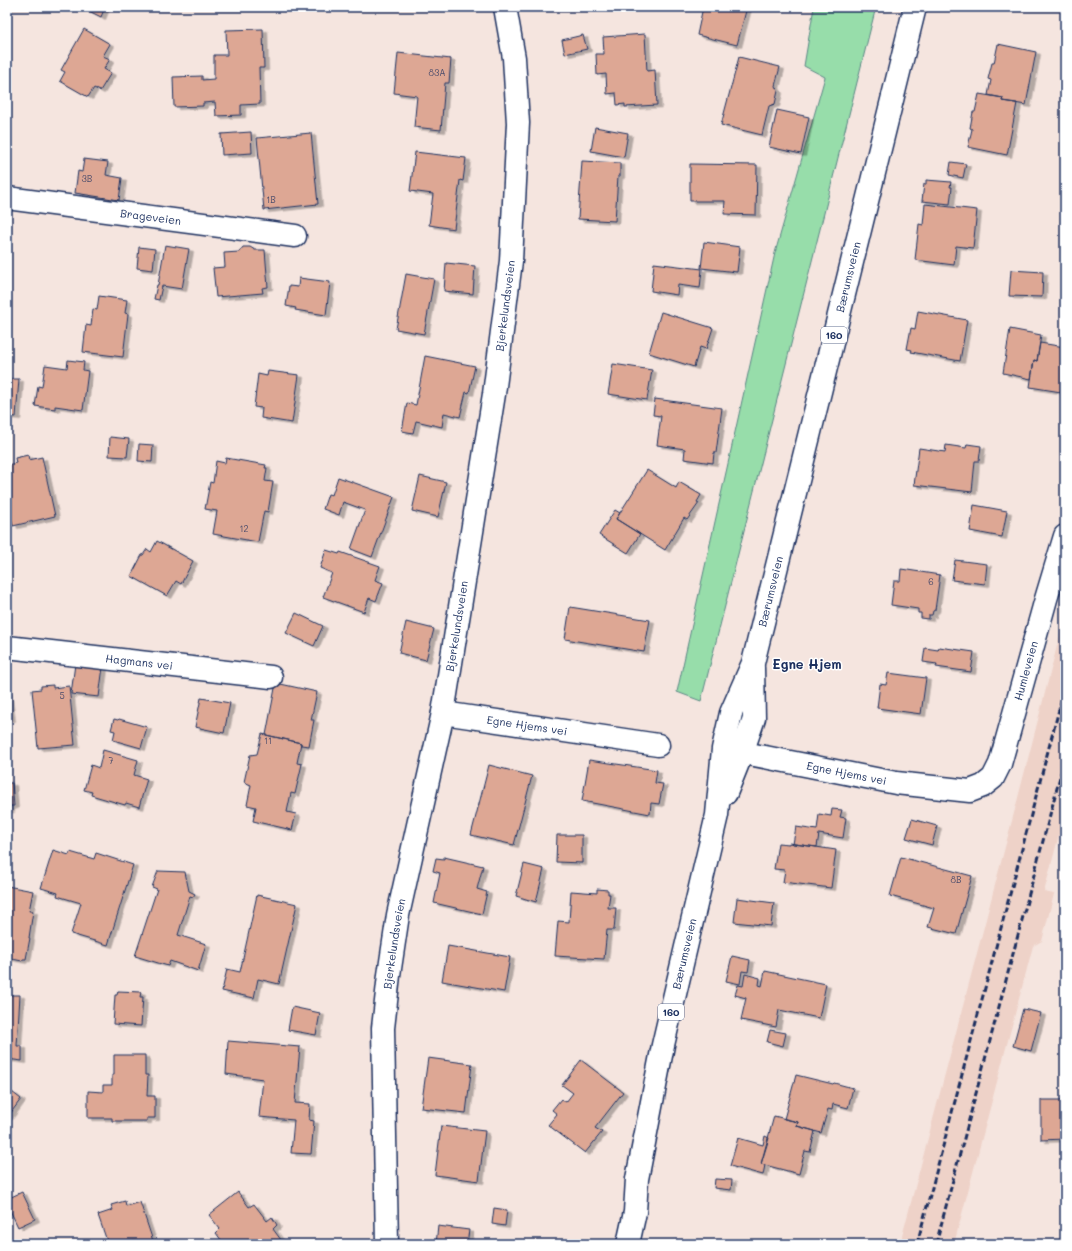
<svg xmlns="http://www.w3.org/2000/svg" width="1072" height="1251" viewBox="0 0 1072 1251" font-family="Mali,sans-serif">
<defs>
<filter id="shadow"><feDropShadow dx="4.5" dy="2.5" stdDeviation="0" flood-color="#0004"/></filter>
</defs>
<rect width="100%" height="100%" fill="#f5e5df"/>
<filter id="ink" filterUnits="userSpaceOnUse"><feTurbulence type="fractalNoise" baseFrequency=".025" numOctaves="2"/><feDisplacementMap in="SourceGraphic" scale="8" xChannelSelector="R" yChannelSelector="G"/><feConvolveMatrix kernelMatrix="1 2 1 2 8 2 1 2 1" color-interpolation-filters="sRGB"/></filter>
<g filter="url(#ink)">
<!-- built -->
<path fill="#eed2c8" d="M1065,615v197l-21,80 10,2 -12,47 -9,5 -79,298h-54l113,-427z"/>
<!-- green -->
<path fill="#97ddaa" stroke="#598684" d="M814,7h62l-175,694 -24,-9 98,-439 50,-176 -21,-11z"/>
<!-- building -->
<path fill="#dda794" stroke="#1b2f5e" filter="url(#shadow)" d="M81,7h24l-4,10z
M703,7h44l-10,38 -40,-10z
M84,29l26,15 -7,12 7,3 -6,10 7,4 -11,18 -6,-3 -6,9 -28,-16 5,-9 -4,-2z
M263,29l1,39h-5l1,36 -19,1v10l-25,1 -1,-14 -12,1v3l-29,1 -1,-30 29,-1v4l12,-1v-24h13l-1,-25z
M645,34l2,37 8,-1 2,35 -32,2v-3l-8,1 -1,-12 -9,1 -1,-20 -9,1 -1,-21h8l-1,-17z
M583,35l4,14 -22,5 -3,-14z
M998,44l38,8 -10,53 -24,-4 1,-3 -15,-3 3,-15 -3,-1 4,-16h2z
M398,53l53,6 -2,24h-4l-4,47 -27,-3 3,-31 -23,-3z
M739,57l41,10 -5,19 3,5 -3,13 -6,2 -7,29 -41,-10z
M979,94l24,4 -1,3 15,2 -10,52 -39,-8 4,-18 -2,-1 3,-16h2z
M777,110l32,7 -8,37 -32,-7z
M595,127l33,6 -4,24 -33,-6z
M251,132l1,21 -30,2 -1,-21z
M311,133l7,71 -54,6 -7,-72z
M415,152l51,6 -3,23 -3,-1 -6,49 -25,-4 4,-31 -23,-3z
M84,159l24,3 -2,13 16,3 -3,22 -44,-7 3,-22 4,1z
M582,161l38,2v13h-2l-3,45 -37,-2z
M951,162l15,2 -3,14 -14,-3z
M690,164l67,1 -1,50 -32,-1 1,-13h-35z
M926,180l25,2 -1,5h2l-2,17 -28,-3 2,-17h2z
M925,204l52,6 -4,38 -17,-2 -2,19 -39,-5 4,-36 4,1z
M704,242l36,5 -3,25 -36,-4z
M165,245l24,4 -7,40 -20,-3 -3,14 -5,-1 3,-14h1z
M139,247l16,2 -2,21 -16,-2z
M243,247h7l5,3h10l3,37 -6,1 1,5 -47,4 -3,-29 12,-1 -1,-14 15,-1z
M446,263l29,3 -2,28 -29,-3z
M654,263l48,6 -2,19 -22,-3 -1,10 -26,-4z
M1011,270l32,2 -1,25 -33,-1z
M406,274l28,5 -10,55 -28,-5z
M299,278l31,4 -4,33 -31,-5 1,-2 -10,-2 3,-20 9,1z
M99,296l28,4 -2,13 3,1 -5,43 -40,-5 3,-27 5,1 2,-17 4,1z
M918,311l49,9 -7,41 -49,-9 1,-2 -5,-1 4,-21 4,1z
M661,312l52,16 -7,21 -6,-2 -6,20 -45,-14z
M1010,329l31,6 -4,26 -3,-1 -3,19 -28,-6z
M1040,343l25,4v23l-4,22 -31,-5 4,-27 3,1z
M425,356l50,10 -6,27 -3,-1 -6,25 -16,-4 -2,14 -26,-6 -3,12 -11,-2 5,-28 9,2z
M68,360l16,2 -1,8 5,1 -5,39 -28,-4v3l-20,-3 3,-20 4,1 3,-22 22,3z
M613,364l39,6 -5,30 -39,-6z
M268,371l31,4 -7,48 -31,-5 1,-10 -8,-1 4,-33 9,2z
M7,379h12l-3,38 -9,-1z
M655,399l67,9 -6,45h-2l-1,10 -29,-4 1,-10 -28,-4 4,-29 -8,-1z
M110,437l19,2 -2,18 -18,-1z
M139,444l14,1 -1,17 -14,-1z
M967,444l14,2 -2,15h-4l-3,31 -58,-7 5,-37 26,4 1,-7 20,3z
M28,455l1,5 13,-3 13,59 -42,10 -6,-26v-35l9,-2 -1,-5z
M226,458l40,7 -1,3h2l-2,13 8,1 -5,30 -4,-1 -6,31 -45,-8 4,-23 -12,-2 5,-27 3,1 3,-22 9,2z
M647,470l29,18 3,-6 22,13 -4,7 2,1 -12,17 -3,-2 -19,32 -49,-31z
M420,476l26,6 -8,35 -26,-6z
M338,477l56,20 -22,60 -21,-8 14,-39 -22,-8 -4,13 -16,-6 5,-15 4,1z
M974,505l33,6 -5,26 -32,-6z
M615,510l5,3 -4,6 24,15 -12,19 -29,-18z
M157,541l36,20 -12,23 -5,-3 -9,15 -36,-20 11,-21h1l4,-6 4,3z
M326,550l13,4 1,-2 40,14 -5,14 8,3 -7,18 -7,-3 -5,14 -41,-15 9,-24 -12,-5z
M955,560l32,4 -2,20 -33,-4z
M901,569l39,6 -5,35 -2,1 -1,4h-3v4l-8,-1v-5h-3v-4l-27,-4 3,-24h6z
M570,607l80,13 -6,32 -79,-13z
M296,613l27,13 -9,20 -28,-13z
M406,622l28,7 -8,31 -27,-7z
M939,647l35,5 -3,20 -35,-5 1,-3 -14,-2 2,-14 13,2z
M75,664l28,3 -4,30 -28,-3z
M888,673l38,5 -5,36 -44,-6 3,-24 6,1z
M276,683l41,9 -6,28h3l-5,26 -8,-1v-2l-35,-8z
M53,685v3l16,-2 6,59 -37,3 -6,-58 9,-1v-3z
M7,691l4,28h-4z
M201,698l29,5 -6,30 -29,-6z
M114,719l4,1 1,-1 28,8 -6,21 -28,-8 2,-9 -4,-1z
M262,734l39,9 -4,20 5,1 -7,30 -4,-1 -4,19 9,2 -4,16 -39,-9 3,-14 -9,-2 4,-20 -7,-3 6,-27 7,-1z
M103,750l35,10 -4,15 13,4 -8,28 -13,-4 -1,2 -34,-10 1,-3 -8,-2 7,-25 8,3z
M589,760l68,10 -2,13 8,1 -4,20 -8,-1 -1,11 -68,-13z
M489,765l43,11 -18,69 -43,-10z
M7,779v4h5l2,23h-4v4h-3z
M832,809l10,1 -2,7 6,1 -3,20 -24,-4 -2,13 -24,-3 3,-17 21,3 2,-16 12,2z
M912,819l25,7 -5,19 -26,-7z
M557,835h25v28l-26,-1z
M778,843l11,1v-1l47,7 -5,38 -48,-6 2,-12 -11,-1z
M53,850l16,5 1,-3 24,7 2,-6 37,12 -25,80 -37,-11 10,-31 -24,-7 1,-3 -17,-5z
M444,857l39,9 -6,23 10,3 -5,22 -48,-11 6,-30 -7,-2 3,-13 8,1z
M901,857l71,19 -16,58 -28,-7 6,-19 -44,-12z
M524,864l20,5 -8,33 -20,-6z
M158,871l27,1 4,19 6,3 -2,3 -3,-1 -12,39 28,9 -8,27 -28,-10 -2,5 -33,-10 22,-67 -5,-2z
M7,886l26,5 -4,20h4l-4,27h1l-4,21h-3l-1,2 -15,-3z
M597,889l11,1v4h2l-2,14h8l-2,22h-7l-3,29 -49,-3 3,-35 11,1 2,-31 26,2z
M257,895l40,9 -18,80 -21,-5 -4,19 -32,-7 5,-22 13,3z
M737,898l37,5 -3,23 -37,-4z
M448,946l62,11 -6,35 -62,-11z
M732,956l18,4 -2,12 -6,-1 -2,13 -14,-3z
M765,971l61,13 -7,34 -40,-8 -3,17 -35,-7 5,-22 -11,-3 3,-10 5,1 2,-12 15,4 -1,7 3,1z
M118,991l23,1 -1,5h3l-2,29 -28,-2 2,-29h2z
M7,995h13l-3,51h5v15l-15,-2z
M292,1007l28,6 -4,22 -28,-5z
M1023,1009l18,4 -10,38 -18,-5z
M770,1030l16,3 -3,13 -16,-4z
M228,1041l72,6 -5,56 15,1 -1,16 5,1 -3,33 -20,-1 3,-33 -35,-3 4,-38 -37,-5z
M114,1055h31v20h3l-1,21h8v22h-8v3h-35v-3h-24v-27l15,1v-7h9v-10h2z
M428,1058l44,6 -6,49 -45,-5z
M581,1060l42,32 -28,36 7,4 -17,21 -37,-28 9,-11 -5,-4 9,-11 5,3 7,-9 -11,-8z
M796,1075l37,9 1,-1 19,5 -5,20 -15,-4 -1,6 -4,-1 -7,24 -24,-7 1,-4 -14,-3z
M7,1092l3,2 2,-2 9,7 -14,19z
M1041,1100h24v39l-24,1z
M774,1116l24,6 -1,4 18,5 -5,21 -5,-1 -6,23 -38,-10z
M441,1126l44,5 -6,50 -44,-6z
M765,1136l4,2 -8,26 4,1 -2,10 -33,-9 8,-28 25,7z
M715,1179l17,1 -1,10 -17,-2z
M22,1192l13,27 -17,8 -11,-23v-5z
M238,1192l11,15 5,-3 13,17 5,-4 5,8 -4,4 11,15h-60l-8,-11 4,-4 -11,-14z
M125,1201l1,5 14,-4 14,42h-46l-10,-29 15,-5 -2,-5z
M494,1208l13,2 -2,16 -13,-2z
M438,1226l31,4 -2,14h-31z"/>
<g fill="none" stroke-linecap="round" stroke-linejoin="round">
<defs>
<g id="minor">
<path id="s1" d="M7,198l288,38"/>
<path id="s2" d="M7,647l264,30"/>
<path id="s3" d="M443,713l215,32"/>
<path id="s4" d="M724,749l172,34 74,8 13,-5 10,-8 7,-14 46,-165 19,-63"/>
<path id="s5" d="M387,1244l-4,-216 6,-53 9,-60 45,-202 51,-319 17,-133 7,-138 -4,-65 -9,-51"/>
</g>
<g id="primary">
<path d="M726,793l16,-40 12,-35 -1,-50"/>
<path id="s6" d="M628,1244l7,-32 2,-33 26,-134 54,-230 6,-66 8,-36 22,-50 162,-656"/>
</g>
</defs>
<!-- minor casing -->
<use href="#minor" stroke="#1b2f5e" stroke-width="25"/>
<!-- primary casing -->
<use href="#primary" stroke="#1b2f5e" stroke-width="25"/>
<!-- minor -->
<use href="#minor" stroke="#fff" stroke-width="22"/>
<!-- primary -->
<use href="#primary" stroke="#fff" stroke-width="22"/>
<!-- rail -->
<path stroke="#1b2f5e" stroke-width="3" stroke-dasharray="6 3" stroke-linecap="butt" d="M917,1244l148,-557
M936,1244l129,-486"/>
</g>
</g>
<g text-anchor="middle" stroke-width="3" stroke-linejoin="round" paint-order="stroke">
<!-- number labels -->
<g font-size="9" fill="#4c4d6c">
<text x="437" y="76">83A</text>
<text x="87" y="182">3B</text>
<text x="271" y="203">1B</text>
<text x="244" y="532">12</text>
<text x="931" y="585">6</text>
<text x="62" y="699">5</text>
<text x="268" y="744">11</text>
<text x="111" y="764">7</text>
<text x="956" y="883">8B</text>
</g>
<!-- shield labels -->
<g fill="#fff" stroke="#5f6d8e" stroke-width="1">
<rect x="821" y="327" width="26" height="16" rx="3"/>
<rect x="658" y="1004" width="26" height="16" rx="3"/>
</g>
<g font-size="10" font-weight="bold" fill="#1b2f5e">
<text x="834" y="339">160</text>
<text x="671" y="1016">160</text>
</g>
<!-- street labels -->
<g font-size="11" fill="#1b2f5e" stroke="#fff">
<text dy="4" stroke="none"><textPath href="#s1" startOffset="145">Brageveien</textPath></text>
<text dy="4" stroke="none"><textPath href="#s6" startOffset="994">Bærumsveien</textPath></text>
<text dy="4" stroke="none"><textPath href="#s5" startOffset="949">Bjerkelundsveien</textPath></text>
<text dy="4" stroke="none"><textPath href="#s6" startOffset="670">Bærumsveien</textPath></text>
<text dy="4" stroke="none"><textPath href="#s5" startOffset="625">Bjerkelundsveien</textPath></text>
<text dy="4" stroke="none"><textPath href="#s2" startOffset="133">Hagmans vei</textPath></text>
<text dy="4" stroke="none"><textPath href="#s4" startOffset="389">Humleveien</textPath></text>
<text dy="4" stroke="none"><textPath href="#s3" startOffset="85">Egne Hjems vei</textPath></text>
<text dy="4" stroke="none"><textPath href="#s4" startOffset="125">Egne Hjems vei</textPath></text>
<text dy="4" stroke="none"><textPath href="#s5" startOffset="301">Bjerkelundsveien</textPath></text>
<text dy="4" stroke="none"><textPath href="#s6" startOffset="296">Bærumsveien</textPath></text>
</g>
<!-- quarter labels -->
<g font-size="13" font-weight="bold" fill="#1b2f5e" stroke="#fff">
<text x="807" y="669">Egne Hjem</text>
</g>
</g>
<!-- margin -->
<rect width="1072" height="1251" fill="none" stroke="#fff" stroke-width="24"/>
<rect x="12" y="12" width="1048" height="1227" fill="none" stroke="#1b2f5e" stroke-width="1.5" filter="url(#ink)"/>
</svg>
